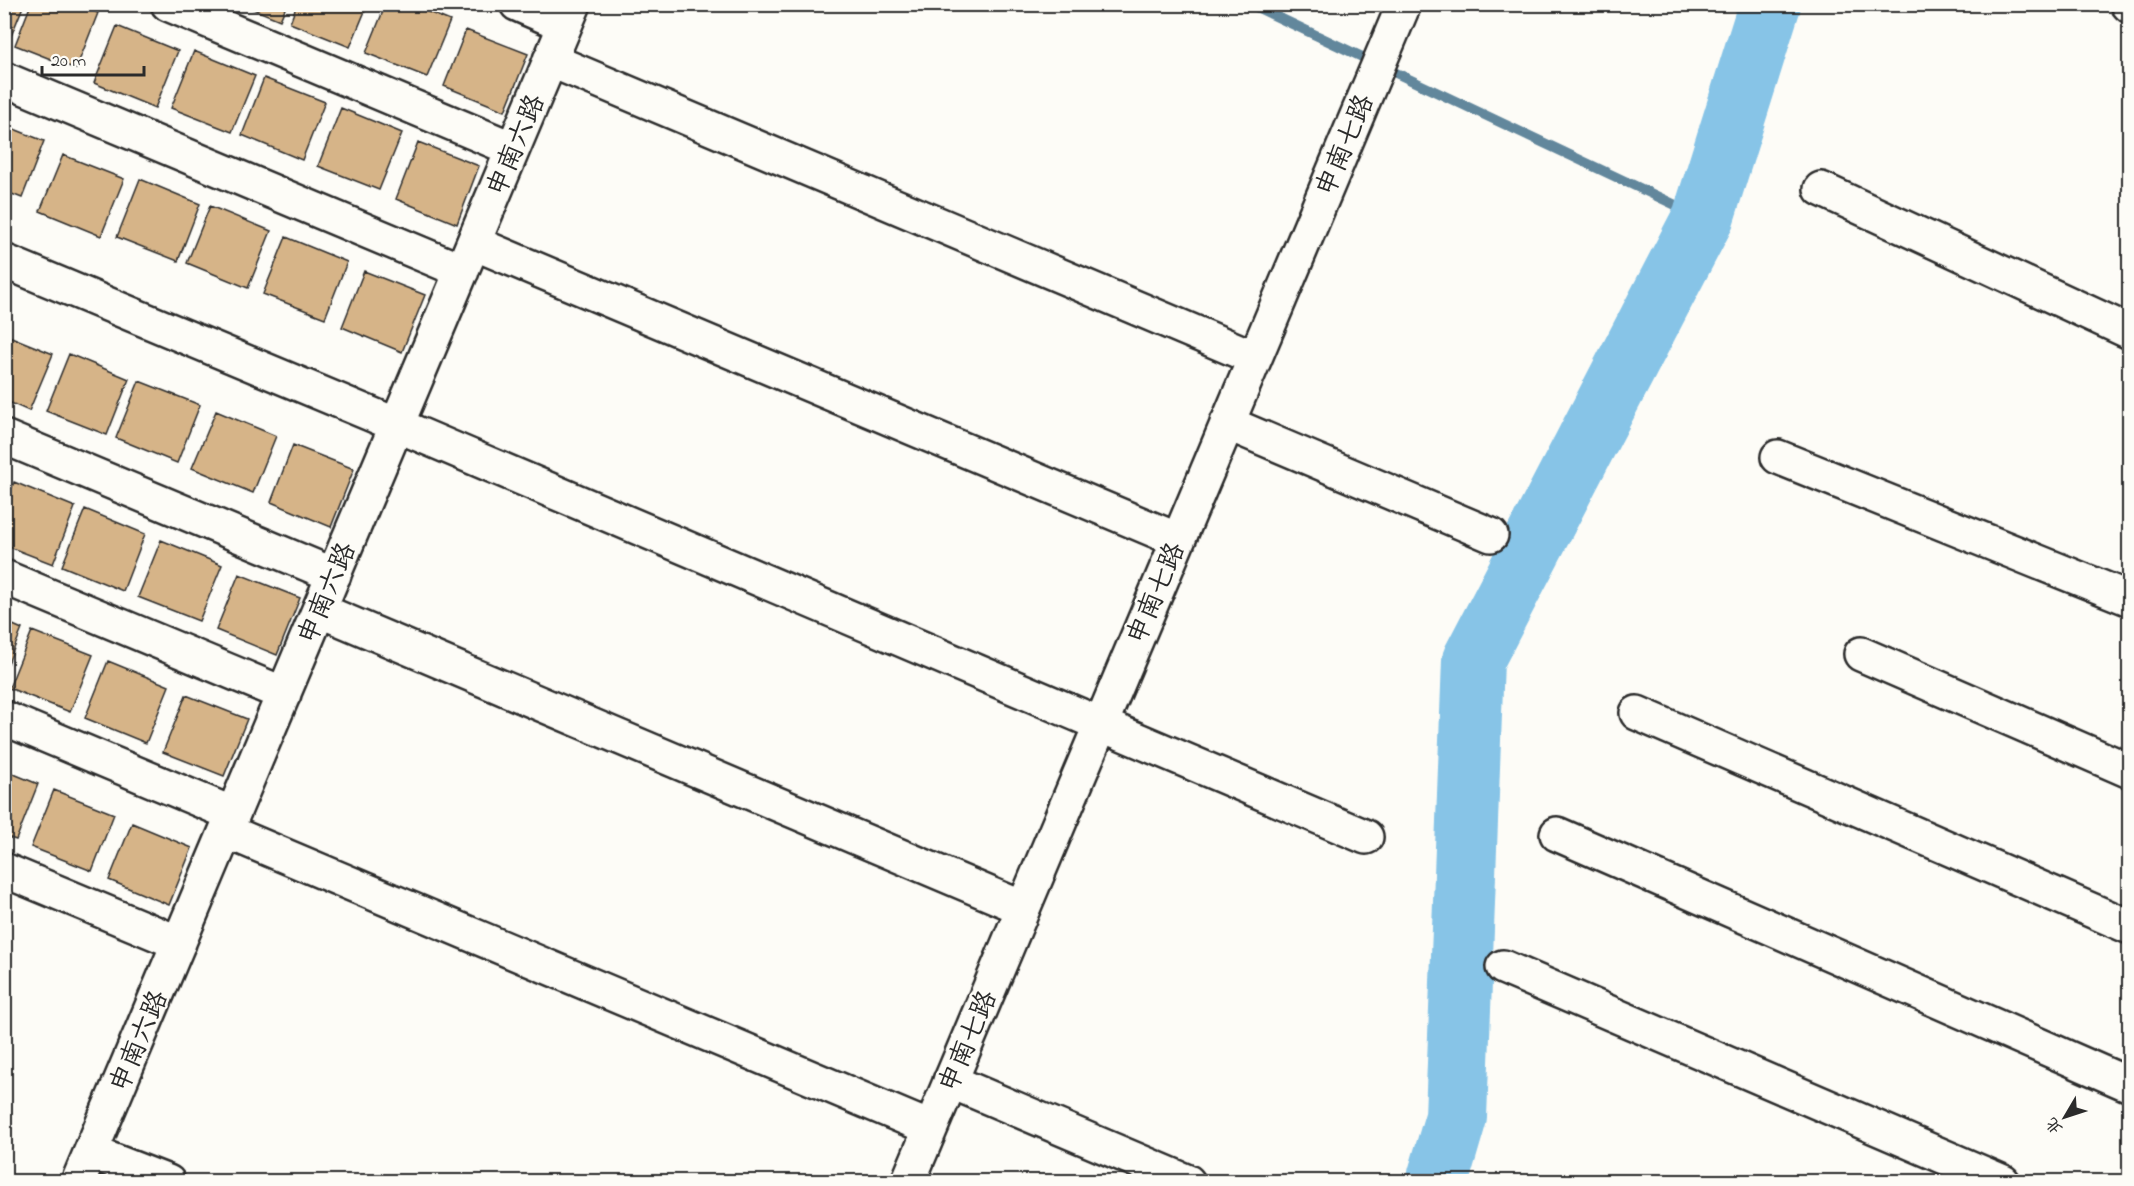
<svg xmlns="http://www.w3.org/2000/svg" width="2134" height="1186" viewBox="0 0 2134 1186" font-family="'Indie Flower','LXGW WenKai TC',sans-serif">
<rect width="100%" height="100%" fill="#fdfcf7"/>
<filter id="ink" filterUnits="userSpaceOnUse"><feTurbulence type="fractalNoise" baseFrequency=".0167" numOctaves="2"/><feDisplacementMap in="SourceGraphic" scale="12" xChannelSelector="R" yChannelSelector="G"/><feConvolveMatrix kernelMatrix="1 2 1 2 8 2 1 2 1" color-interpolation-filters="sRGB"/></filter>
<g filter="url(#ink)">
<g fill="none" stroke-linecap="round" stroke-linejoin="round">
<!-- stream -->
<path stroke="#62879c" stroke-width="10" d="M1250,4l453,214"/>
<!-- river -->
<path stroke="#87c4e7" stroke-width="62" d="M1437,1182l19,-65 17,-457 230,-442 67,-214"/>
</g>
<!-- building -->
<path fill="#d6b488" stroke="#2b2b2b" stroke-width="1.5" d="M4,4h20l-15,37 -5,-2z
M31,4h48l19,9 -22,56 -61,-24z
M241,4h46l-7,16z
M297,4h71l-18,43 -60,-24z
M386,4h23l41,17 -23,56 -61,-24z
M117,26l61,25 -23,57 -61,-25z
M466,30l62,24 -23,57 -61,-25z
M194,51l61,25 -23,56 -61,-24z
M264,78l61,24 -23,58 -60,-25z
M341,108l61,25 -23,57 -61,-24z
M4,125l40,16 -22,57 -18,-7z
M418,142l61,24 -22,58 -61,-25z
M63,155l61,24 -23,57 -61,-25z
M140,179l60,25 -22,57 -61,-24z
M210,206l61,25 -23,57 -61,-25z
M286,237l61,25 -22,56 -62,-24z
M364,271l61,24 -23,57 -60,-25z
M4,334l49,20 -24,57 -25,-11z
M69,354l60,25 -22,56 -61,-24z
M139,381l61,24 -23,58 -61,-25z
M216,411l60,25 -23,57 -61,-25z
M293,445l61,24 -23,58 -60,-25z
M14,482l61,25 -22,57 -49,-19v-38z
M85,509l60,25 -22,57 -61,-25z
M161,540l61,25 -23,56 -61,-24z
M239,574l61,24 -23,57 -61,-25z
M4,621l18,8 -18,44z
M32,631l61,24 -23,57 -61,-24z
M108,661l61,25 -23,57 -61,-25z
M186,695l61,24 -23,57 -61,-24z
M4,770l34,14 -22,56 -12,-4z
M54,790l60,24 -22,57 -61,-24z
M132,823l60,25 -23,57 -60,-25z"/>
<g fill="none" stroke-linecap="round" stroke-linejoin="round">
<defs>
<path id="minor" d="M168,4l345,145
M517,4l48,21
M2128,4l2,2
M550,60l705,298
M4,79l458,192
M1821,189l309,143
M474,243l704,297
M4,261l393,164 969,412
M1227,423l264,112
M4,437l330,138
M1778,457l352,142
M4,577l280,117
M319,610l704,298
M1861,654l269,117
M1637,713l493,214
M4,718l229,96
M226,831l704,297
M1557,834l573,251
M4,870l175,73
M1503,967l500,215
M950,1081l238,101
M91,1152l77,30
M78,1182l496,-1178
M908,1182l496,-1178"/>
</defs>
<!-- minor casing -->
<use href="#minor" stroke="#2b2b2b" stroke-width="38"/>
<!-- minor -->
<use href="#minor" stroke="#fdfcf7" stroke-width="33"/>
</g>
</g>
<g text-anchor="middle" stroke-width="4.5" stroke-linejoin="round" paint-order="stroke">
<!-- street labels -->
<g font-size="27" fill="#2b2b2b" stroke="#fdfcf7">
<text transform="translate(515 145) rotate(-67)" y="9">申南六路</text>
<text transform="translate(1344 145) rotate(-67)" y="9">申南七路</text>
<text transform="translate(326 593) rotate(-67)" y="9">申南六路</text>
<text transform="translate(1155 593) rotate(-67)" y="9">申南七路</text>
<text transform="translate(138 1041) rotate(-67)" y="9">申南六路</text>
<text transform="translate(967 1041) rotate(-67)" y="9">申南七路</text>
</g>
</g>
<!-- margin -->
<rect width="2134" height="1186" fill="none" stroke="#fdfcf7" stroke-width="24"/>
<rect x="12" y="12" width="2110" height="1162" fill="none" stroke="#2b2b2b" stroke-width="2" filter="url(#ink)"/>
<!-- north arrow -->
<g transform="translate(2065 1117) rotate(231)" stroke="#fdfcf7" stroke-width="4.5" paint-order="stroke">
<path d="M0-4.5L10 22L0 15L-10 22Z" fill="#2b2b2b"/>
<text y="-9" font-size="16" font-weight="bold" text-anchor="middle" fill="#2b2b2b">北</text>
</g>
<!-- scale -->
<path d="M42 66v9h102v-9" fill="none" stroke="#2b2b2b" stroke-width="3"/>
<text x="51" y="66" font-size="18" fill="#2b2b2b" stroke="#fdfcf7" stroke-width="4.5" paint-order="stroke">20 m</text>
</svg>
